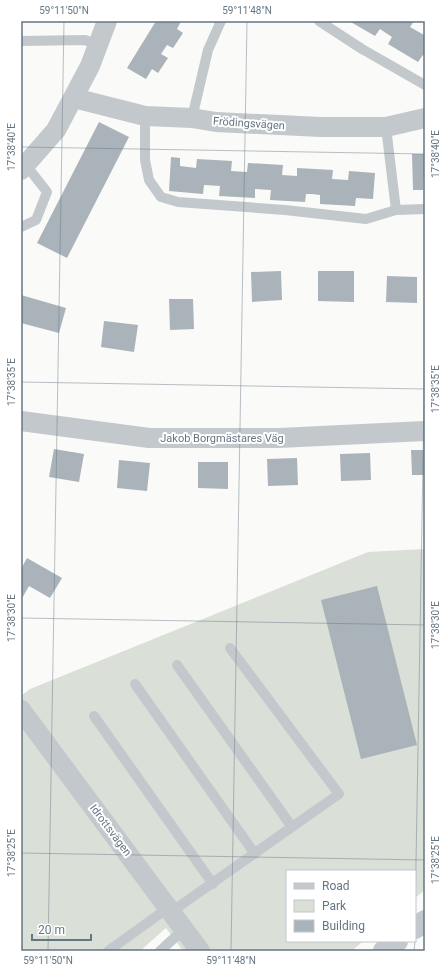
<svg xmlns="http://www.w3.org/2000/svg" width="446" height="972" viewBox="0 0 446 972" font-family="Roboto,sans-serif">
<rect width="100%" height="100%" fill="#fafaf8"/>
<!-- green -->
<path fill="#dadfd7" d="M425,549v341l-10,8v-27h-128v70h76l-11,10h-169l-17,-23 -26,23h-119v-255l9,-7 338,-137z"/>
<!-- building -->
<path fill="#aab3b9" d="M156,21h25l-4,8 6,4 -10,15 -6,-3 -6,9 7,4 -10,15 -6,-4 -6,10 -19,-11z
M349,21h65l-4,6 14,8 1,-2v23l-2,-1 -5,7 -30,-18 4,-7 -12,-8 -5,7z
M99,122l30,15 -62,121 -30,-15z
M412,154h13l-2,36h-10z
M171,157l9,1v8l16,2 1,-9 35,2 -1,10 16,1 1,-9 35,2 -1,10 15,1v-8l36,2 -1,9 16,1 1,-9 26,2 -2,26 -17,-1 -1,8 -35,-2v-9l-8,-1h-6l-1,8 -35,-2 1,-10 -16,-1v9l-36,-2 1,-10 -16,-1 -1,9 -34,-3z
M281,271l1,29 -30,2 -1,-30z
M318,271h36v31l-36,-1z
M387,276l30,1v26l-31,-1z
M21,295l45,13 -7,25 -38,-10z
M169,299h24l1,30 -24,1z
M104,321l34,4 -4,27 -33,-5z
M54,449l30,5 -5,28 -30,-5z
M411,450h14v25h-13z
M370,453l1,27 -30,1 -1,-27z
M297,458l1,27 -30,1 -1,-27z
M119,460l31,3 -3,28 -30,-3z
M198,462h30v27l-30,-1z
M27,558l35,20 -12,20 -21,-12 -8,14v-31z
M377,586l40,159 -56,14 -40,-159z"/>
<g fill="none" stroke-linecap="round" stroke-linejoin="round">
<!-- service -->
<path stroke="#c3c8cc" stroke-width="10" d="M319,21l43,28 63,36
M21,41l64,-1 13,5
M145,116v44l4,20 12,17 17,5 107,8 81,9 30,-9 29,-1
M192,118l16,-68 13,-29
M386,127l10,83
M21,227l15,-7 11,-28 -21,-27
M177,665l115,162
M135,684l120,170
M94,716l119,168
M171,912l168,-118 -109,-146
M108,951l60,-43
M160,951l24,-22"/>
<!-- minor -->
<path stroke="#c3c8cc" stroke-width="20" d="M74,98l71,18 47,2 24,4 105,5h65l39,-9
M21,170l35,-40 34,-64 17,-45
M21,421l128,17h130l146,-7
M21,710l179,241"/>
<!-- tertiary -->
<path stroke="#c3c8cc" stroke-width="22" d="M415,928l10,-7
M384,951l13,-10"/>
</g>
<!-- ticks -->
<path fill="none" stroke="#657683" stroke-width="1" stroke-opacity="0.45" d="M21,147l404,7M21,382l404,7M21,618l404,7M21,853l404,7M415,920l10,-573M48,951l16,-930M231,951l16,-930M414,951l1,-10"/>
<g text-anchor="middle" stroke-width="4" stroke-linejoin="round" paint-order="stroke">
<!-- street labels -->
<g font-size="11" fill="#657683" stroke="#fff">
<text transform="translate(249 123) rotate(4)" y="4">Frödingsvägen</text>
<text x="222" y="442">Jakob Borgmästares Väg</text>
<text transform="translate(111 830) rotate(53)" y="4">Idrottsvägen</text>
</g>
</g>
<!-- border -->
<rect width="446" height="972" fill="none" stroke="#ffffff" stroke-width="44"/>
<!-- legend -->
<rect x="286" y="870" width="130" height="72" fill="#ffffff" stroke="#c1c8cd"/>
<rect x="294" y="883" width="20" height="6" fill="#c3c8cc" stroke="#c1c8cd"/>
<text x="322" y="890" font-size="12" fill="#657683">Road</text>
<rect x="294" y="900" width="20" height="12" fill="#dadfd7" stroke="#c1c8cd"/>
<text x="322" y="910" font-size="12" fill="#657683">Park</text>
<rect x="294" y="920" width="20" height="12" fill="#aab3b9" stroke="#c1c8cd"/>
<text x="322" y="930" font-size="12" fill="#657683">Building</text>
<!-- scale -->
<path d="M32 934v6h59v-6" fill="none" stroke="#657683" stroke-width="2"/>
<text x="38" y="934" font-size="12" fill="#657683" stroke="#ffffff" stroke-width="3" paint-order="stroke">20 m</text>
<rect x="22" y="22" width="402" height="928" fill="none" stroke="#657683" stroke-width="1.5"/>
<g font-size="10" text-anchor="middle" fill="#657683">
<text x="64" y="14">59°11'50"N</text>
<text x="247" y="14">59°11'48"N</text>
<text transform="translate(11 147) rotate(-90)" y="4">17°38'40"E</text>
<text transform="translate(435 154) rotate(-90)" y="4">17°38'40"E</text>
<text transform="translate(11 382) rotate(-90)" y="4">17°38'35"E</text>
<text transform="translate(435 389) rotate(-90)" y="4">17°38'35"E</text>
<text transform="translate(11 618) rotate(-90)" y="4">17°38'30"E</text>
<text transform="translate(435 625) rotate(-90)" y="4">17°38'30"E</text>
<text transform="translate(11 853) rotate(-90)" y="4">17°38'25"E</text>
<text transform="translate(435 860) rotate(-90)" y="4">17°38'25"E</text>
<text x="48" y="964">59°11'50"N</text>
<text x="231" y="964">59°11'48"N</text>
</g>
</svg>
